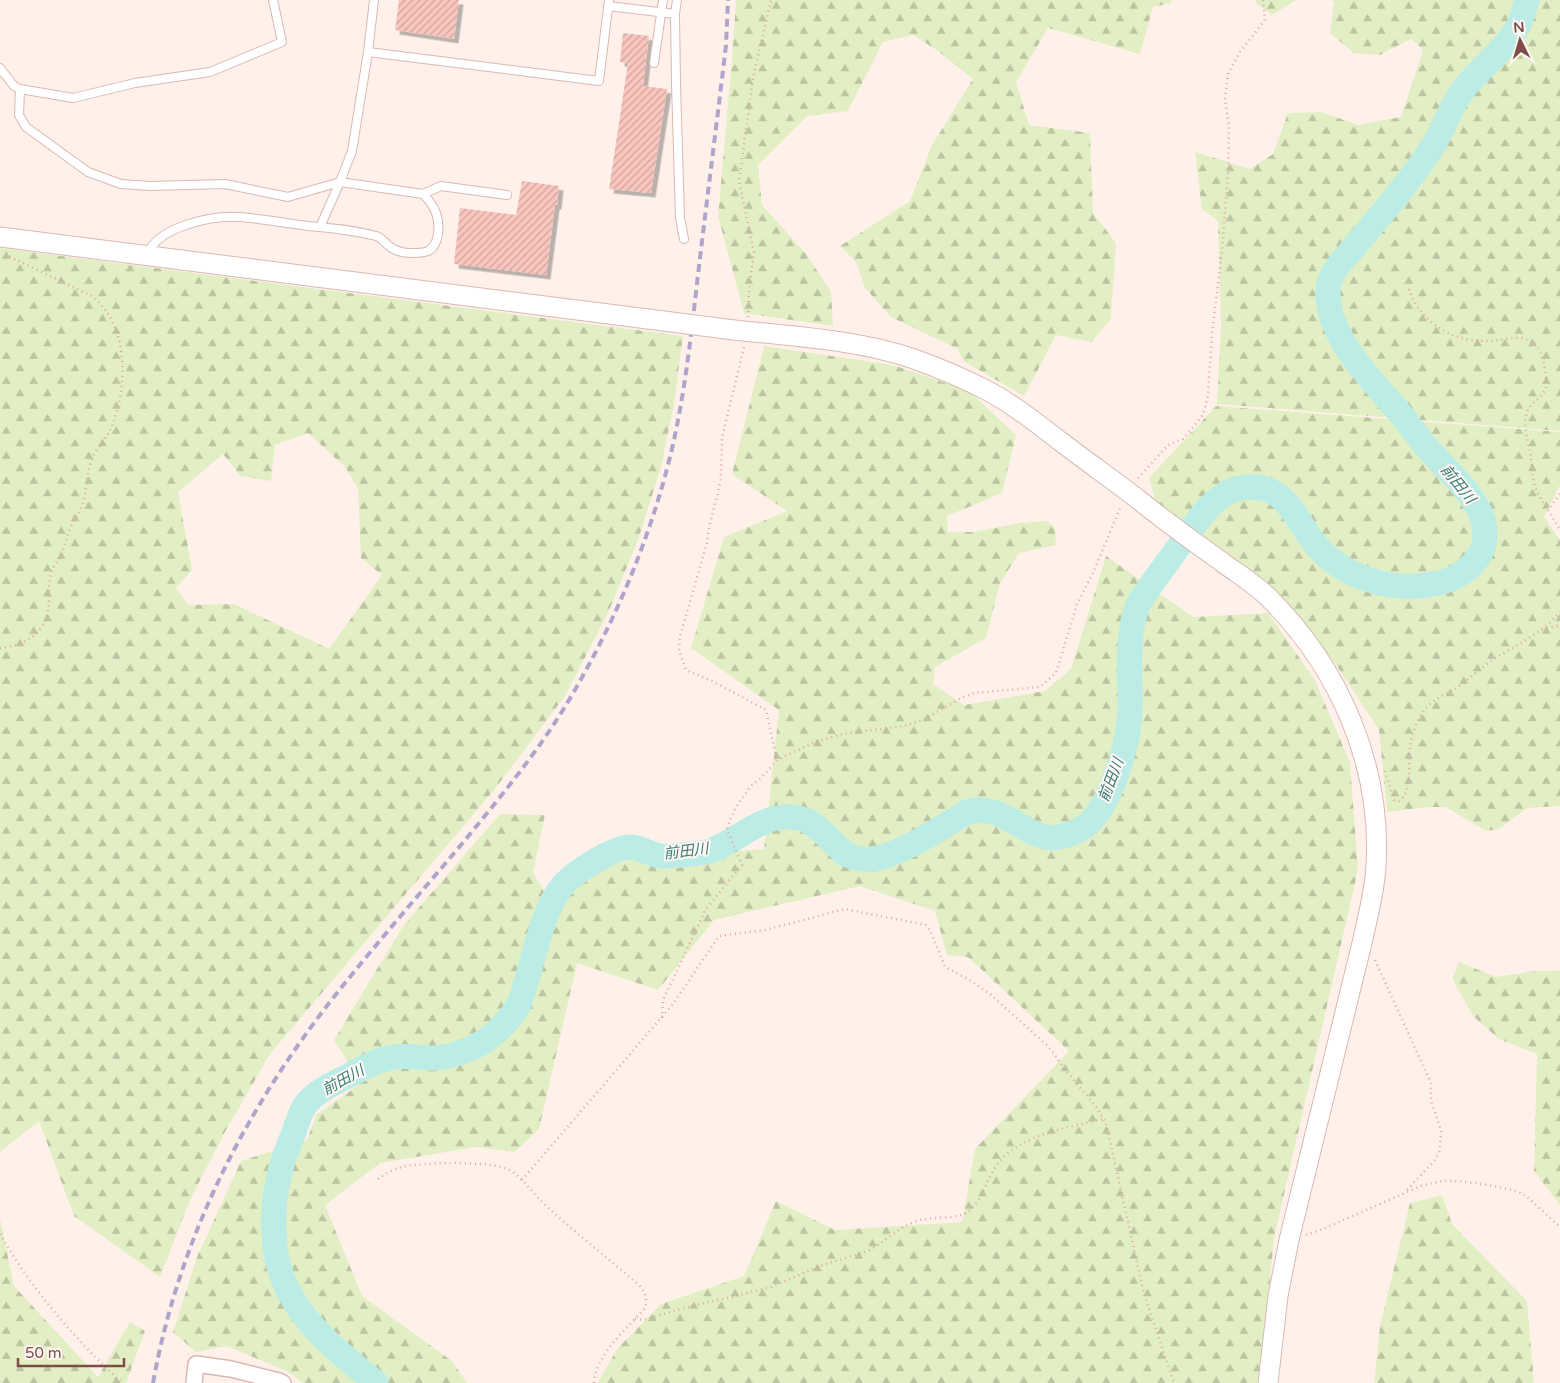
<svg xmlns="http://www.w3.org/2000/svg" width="1560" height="1383" viewBox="0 0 1560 1383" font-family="'Varela Round','Noto Sans JP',sans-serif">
<defs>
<pattern id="forest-firs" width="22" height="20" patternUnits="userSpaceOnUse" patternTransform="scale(1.25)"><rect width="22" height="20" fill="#e2efc5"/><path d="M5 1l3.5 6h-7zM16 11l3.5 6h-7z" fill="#bcc4a2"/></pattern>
<pattern id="building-hatch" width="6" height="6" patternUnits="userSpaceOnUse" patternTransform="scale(1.25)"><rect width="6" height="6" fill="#f8c6be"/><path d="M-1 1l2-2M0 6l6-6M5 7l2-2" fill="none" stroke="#cea39c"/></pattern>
<filter id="shadow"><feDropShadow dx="4.5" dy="4.5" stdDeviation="0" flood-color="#0004"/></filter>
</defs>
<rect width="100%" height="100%" fill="#fff1ea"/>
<!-- forest -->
<path fill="url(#forest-firs)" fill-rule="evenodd" d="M736,0h436l-1,3 -18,4 -13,47 -92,-26 -32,54 13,43 61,8 3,80 23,30 -5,76 -20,23 -35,-7 -32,61 -61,-35 -5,-12 -67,-32 -26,-29 -9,-26 -16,-16 70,-45 22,-56 41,-66 -35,-28 -25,-16 -30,7 -35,69 -41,5 -49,49 4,40 45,50 24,37 2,34 -89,-13 -26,-97 14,-156z
M1255,0h41l-24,15 -15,-11z
M1330,0h230v431l-343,-27 4,-78 -3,-105 -16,-12 -7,-57 55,17 23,-15 15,-41 33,-1 37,13 43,-8 22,-67 -12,-11 -31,16 -26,-2 -24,-20 4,-31z
M0,248l683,88 -9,68 -13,63 -23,73 -30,73 -43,83 -71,94 -224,264 -44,76 -36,70 -30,77 -86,-61 -35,-95 -39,31zM308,433l37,34 13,22 3,69 21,17 -53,74 -95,-45 -46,1 -12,-17 16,-18 -14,-78 45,-38 17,22 31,5 4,-36z
M764,346l129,19 76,26 47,44 -14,58 -55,23 1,16h25l47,-9 27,-2 8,7 1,17 -37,8 -19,30 -14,55 -51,29 -2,17 31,21 81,-14 26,-22 35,-113 87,61 75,-4 47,67 35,83 8,107 -84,368 -14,145h-661v-3l19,-32 43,-44 83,-28 32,-75 59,29 127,-8 13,-73 94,-98 -101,-94 -21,-2 -12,-44 -75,-25 -146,34 -56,70 -81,-27 -38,166 -24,23 -39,-5 -96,16 -55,42 37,91 90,65 15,22h-164l-17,-12 -59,-25 -31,6 -23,-20 24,-75 44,-96 66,-21 9,-25 45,-32 -27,-43 69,-114 97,-112 45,1 -12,57 12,21 84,-34 135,-10 15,-139 -88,-62 33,-111 63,-26 -55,-37z
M1216,406l344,26v53l-16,32 16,23v266l-33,2 -28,21 -13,2 -40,-24h-18l-41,5 -8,-82 -44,-67 -43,-53 -61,-55 -75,-52 -7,-25z
M1459,962l37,15 37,-6h27v234l-26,-34 3,-117 -38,-15 -26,-23 -21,-38z
M1442,1195l10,29 75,77 7,82h-160l6,-57 30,-123z
M0,1219l14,67 84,91 32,-55 15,9 -19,52h-126z"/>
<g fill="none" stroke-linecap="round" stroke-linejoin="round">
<!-- river -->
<path stroke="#bbece6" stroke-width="25" d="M376,1383c-51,-42 -101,-80 -102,-151 0,-12 -1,-23 1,-34 2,-10 3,-20 6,-30 3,-12 8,-24 13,-36 3,-9 6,-20 12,-28 10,-13 29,-21 44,-29 14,-8 29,-16 45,-18 12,-2 25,1 38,1 38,-3 67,-22 86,-54 13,-33 22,-98 47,-122 12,-12 50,-36 66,-35 10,1 19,8 29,9 8,1 42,-3 49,-5 28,-10 51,-37 83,-34 23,2 37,25 54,38 10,4 21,6 31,3 27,-6 64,-31 89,-46 37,-12 63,33 92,25 11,-2 26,-8 33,-17 21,-23 37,-78 38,-109 1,-36 -5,-75 9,-109 15,-22 31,-43 46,-64 11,-14 21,-32 37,-42 9,-7 20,-9 31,-9 34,0 45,37 63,58 27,33 76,47 117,39 20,-3 40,-14 49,-34 5,-12 3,-26 -2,-38 -12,-24 -32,-41 -50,-61 -11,-12 -20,-26 -31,-39 -28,-33 -70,-73 -71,-118 -1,-20 15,-34 27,-48 27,-33 56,-65 79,-102 11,-17 16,-37 29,-54 17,-22 41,-39 55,-63 4,-9 6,-18 9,-27"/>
</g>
<!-- building -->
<path fill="url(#building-hatch)" filter="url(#shadow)" d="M399,0h60l-5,39 -59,-9z
M623,33l26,3 -6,50 24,3 -16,104 -42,-4 19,-126 -8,-1z
M522,181l37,5 -2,19h-2l-9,70 -92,-11 6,-56 56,7z"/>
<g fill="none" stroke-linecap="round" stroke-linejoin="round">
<defs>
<path id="service" d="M677,0l-2,14 1,69 4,135 4,21
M608,6l67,8
M368,52l231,29 10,-81
M654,63l9,-63
M0,68l14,18 6,3 53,9 62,-15 75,-11 72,-30 -9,-42
M20,89l-1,26 7,12 62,45 33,12 29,2 75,-2 63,13 52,-15 12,-31 16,-99 6,-52
M423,194l18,-8 66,9
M147,255c11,-29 66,-40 93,-38 23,2 46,6 68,9 23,2 46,4 68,10 5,1 8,6 12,9 6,6 16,8 24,8 4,0 12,0 16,-2 12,-6 12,-27 8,-38 -3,-8 -7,-13 -13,-19l-83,-12 -20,45"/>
<path id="minor" d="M194,1383l2,-19 35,5 48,12 4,2"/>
<path id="tertiary" d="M0,237l648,82
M734,330c57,6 125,10 180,29 25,9 49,19 72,31 27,14 50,33 74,51 26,20 53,39 79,59 27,22 55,42 83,62 16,12 33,22 47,36 71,71 113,168 107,268 -1,24 -8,49 -13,73l-74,301 -11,56 -10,87"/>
</defs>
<!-- service casing -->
<use href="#service" stroke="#d8b9b2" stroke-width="10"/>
<!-- minor casing -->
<use href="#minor" stroke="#d8b9b2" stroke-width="18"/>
<!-- tertiary casing -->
<use href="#tertiary" stroke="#d8b9b2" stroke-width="21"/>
<!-- path -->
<path stroke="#dea7a0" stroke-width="2.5" stroke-dasharray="1 4" stroke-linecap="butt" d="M1409,289c3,12 11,22 20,31 15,14 35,21 55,21 18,1 42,-11 54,7 5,7 12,36 6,44 -4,7 -14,11 -17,20 -5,14 2,30 4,45 1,10 1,20 4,30 3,8 8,15 13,23
M748,317l1,-27 5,-38 -15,-70 14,-104 18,-78
M744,347l-22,91 -1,41 -12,49 -2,15 -27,93 -1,14 7,20 28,12 52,28 11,50
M1138,478l30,-33 15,-6 20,-24 5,-20 4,-62 10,-81 6,-79 1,-45 -4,-29 3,-25 12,-22 25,-32 -2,-20
M1560,494l-12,16 12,20
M1542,630l18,-5
M0,648c16,-2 33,-7 42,-22 13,-18 2,-40 11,-58 3,-5 6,-8 8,-13 4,-9 6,-19 10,-29 3,-7 8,-13 11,-20 5,-14 4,-30 9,-44 4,-14 16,-23 21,-36 16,-40 17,-101 -20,-130l-86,-41
M1385,771l9,29 5,1c13,-7 9,-40 11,-54 2,-13 7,-28 16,-39 9,-10 21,-14 32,-21 10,-8 20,-16 30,-24 25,-17 53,-28 72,-51
M1375,960l56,123v18l10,29 -1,20 -5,10 -28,30
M662,1018l1,-18 43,-91 36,-44 -15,-35 3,-10 6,-13 15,-21 11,-9 15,-17 36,-17 29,-9 62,-8 19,-6 38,-22 13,-5 66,-6 16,-14 21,-69 16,-31 28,-67
M378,1179c6,-4 13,-9 20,-11 19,-6 88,-7 107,0 14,5 24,21 34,31 32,31 68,58 102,88 5,8 7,13 3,22 -18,21 -48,45 -50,74
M522,1180l151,-176 46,-68 46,-6 80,-21 81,16 4,5 15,37 23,12 22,15 59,53 18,25 30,36 9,15 38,171 30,89
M0,1234c32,56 75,105 122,149
M1306,1235l17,-6 98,-43c8,-2 15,-4 23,-5 17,-1 66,6 81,14l35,32
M635,1319l8,1 52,-15 37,-8 39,-10 49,-21 48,-15c17,-9 30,-24 49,-30 14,-5 42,-1 52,-10 14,-12 17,-31 28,-46 21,-30 72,-38 106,-46"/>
<!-- service -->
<use href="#service" stroke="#fff" stroke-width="8"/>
<!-- minor -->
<use href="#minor" stroke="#fff" stroke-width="15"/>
<!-- tertiary -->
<use href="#tertiary" stroke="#fff" stroke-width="19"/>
<!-- rail -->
<path stroke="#afa5cc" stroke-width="4" stroke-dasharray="8 5" stroke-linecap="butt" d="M153,1383c27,-150 97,-283 192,-400 38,-47 77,-92 116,-138 41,-50 83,-100 115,-157 42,-73 75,-153 95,-235 14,-59 20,-118 27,-178 9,-77 19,-153 28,-230l2,-45"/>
<defs>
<path id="tertiary-bridge" d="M648,319l86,11"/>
</defs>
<!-- tertiary-bridge casing -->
<use href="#tertiary-bridge" stroke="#d8b9b2" stroke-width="21" stroke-linecap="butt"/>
<!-- tertiary-bridge -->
<use href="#tertiary-bridge" stroke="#fff" stroke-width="19"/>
</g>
<g text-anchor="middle" stroke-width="4" stroke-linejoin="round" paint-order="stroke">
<!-- water labels -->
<g font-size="15" font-style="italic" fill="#377d76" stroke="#fff7f3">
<text transform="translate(1458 484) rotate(51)" y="5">前田川</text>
<text transform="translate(1111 780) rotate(-69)" y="5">前田川</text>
<text transform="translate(686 851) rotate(-7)" y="5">前田川</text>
<text transform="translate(343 1080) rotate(-29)" y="5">前田川</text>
</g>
</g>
<!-- north arrow -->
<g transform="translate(1520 40) rotate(355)" stroke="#fff7f3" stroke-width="4" paint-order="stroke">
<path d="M0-4L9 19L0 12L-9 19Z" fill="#7e4d49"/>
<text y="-8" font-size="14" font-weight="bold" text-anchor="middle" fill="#7e4d49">N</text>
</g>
<!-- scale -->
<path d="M18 1358v8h106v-8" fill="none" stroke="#7e4d49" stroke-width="2.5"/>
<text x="25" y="1358" font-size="15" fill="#7e4d49" stroke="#fff7f3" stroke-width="4" paint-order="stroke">50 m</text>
</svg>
